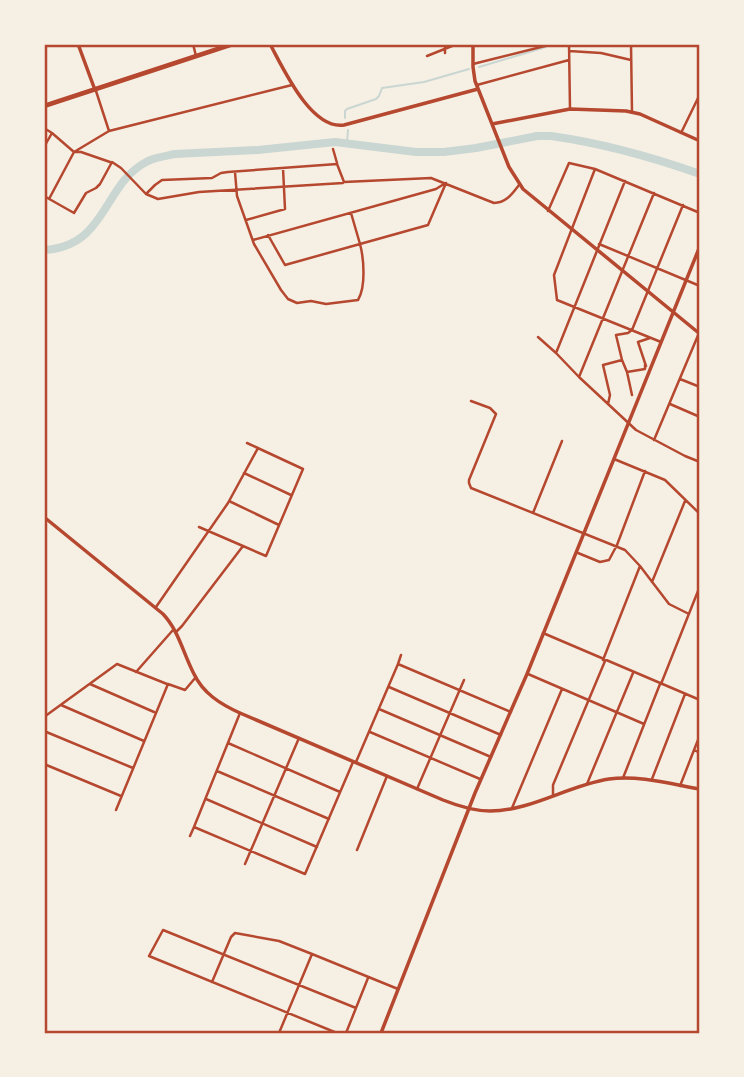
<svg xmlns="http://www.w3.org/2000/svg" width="744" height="1077" viewBox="0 0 744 1077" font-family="Jost,sans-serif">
<rect width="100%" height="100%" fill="#f6efe4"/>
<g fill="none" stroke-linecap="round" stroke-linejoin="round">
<!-- stream -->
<path stroke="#c9d6d2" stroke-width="2" d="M479,67l67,-20
M345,118v-7l2,-2 29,-10 3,-3 3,-8 42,-6 45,-13
M347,143l1,-13"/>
<!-- river -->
<path stroke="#c9d6d2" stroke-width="8" d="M44,250c64,-4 58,-66 104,-89 9,-4 18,-5 27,-7l83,-4 77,-8 81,10h28l32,-4 61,-12h14c50,7 101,21 149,38"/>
<!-- minor -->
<path stroke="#b5482f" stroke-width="2.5" d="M193,44l3,12
M445,44v9
M569,44l1,65
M631,44l1,68
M569,51l32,2 30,7
M427,56l30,-12
M473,64l80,-20
M477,85l92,-25
M96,91l13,40
M44,128l8,5 -8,14
M681,133l19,-39
M333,149l4,14
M110,162l-29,-10h-7l35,-21 183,-46
M595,169l-41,106 3,25 104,42
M235,172l2,24 17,48 27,46 7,9 9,4 14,-2 15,3 32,-4c8,-13 6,-41 2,-56l68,-19 18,-42
M625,181l-69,172 23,24 75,-184
M146,194l9,-9 7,-5 50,-2 9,-5 7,-1 109,-8 7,18 87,-4 63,25c12,0 18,-9 25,-18
M44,196l30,17 12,-20 10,-5 4,-4 12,-22 9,6 25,26 12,5 41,-7 144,-9
M49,199l25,-47 -22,-19
M548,211l21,-48 26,6 105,44
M246,220l39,-11 -2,-41
M268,235l17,30 75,-21 -9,-31
M253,240l183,-51 8,-5
M599,244l101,42
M538,337l18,16
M622,360l5,12
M646,366l-8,-24 12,-4
M579,377l57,53 49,26 15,6
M680,379l20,8
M632,395l-5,-23 18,-3v-4
M471,401l19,7 6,6 -27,66v3l2,5 154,62 15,16 29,38 20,10
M608,404l2,-9 -7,-30 19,-5 -6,-25 12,-2 4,-3 51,-125
M670,404l30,13
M654,440l45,-107
M614,459l51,21 35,34
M244,473l47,22
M229,501l50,24
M533,513l29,-72
M199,527l44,19
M578,553l22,9 9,-2 8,-15 28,-74
M652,582l33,-81
M156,607l72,-104 30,-55
M176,632l6,-6 61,-80 23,10 37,-87 -56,-26
M543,633l157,67
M603,660l37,-94
M398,664l3,-9
M136,672l37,-42
M528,674l116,50
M90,684l64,28
M661,684l39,-98
M389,687l112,48
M61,705l83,36
M379,709l112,48
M240,713l-46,114 111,47 48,-112
M44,717l73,-53 50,20
M44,731l89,37
M370,732l110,47
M228,743l112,49
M694,750l6,-15
M356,762l42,-98 113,48
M44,764l77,32
M217,771l112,48
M623,778l37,-94
M652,779l33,-85
M587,784l46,-111
M680,786l14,-36 6,3
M417,789l47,-109
M553,795v-10l52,-124
M206,799l111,48
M512,808l50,-119
M116,810l52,-126 17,6 11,-13
M190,836l4,-9
M357,850l30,-74
M245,864l54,-126
M212,982l19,-45 4,-4 44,8 33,13
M279,1033l33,-79 86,35
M337,1033l-188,-77 14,-26 193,78
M346,1033l22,-55"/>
<!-- tertiary -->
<path stroke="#b5482f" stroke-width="3.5" d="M78,44l17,46
M270,44c13,24 41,86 74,81l134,-36
M473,44v23l2,14 34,86 14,22 177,145
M492,124l78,-15 56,2 14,3 60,27
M44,517l119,97c16,17 20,39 31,60 9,19 26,30 46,39l203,87c15,6 31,11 47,11 41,0 79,-26 119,-32 30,-4 62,5 91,10
M381,1033l94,-240 52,-119 173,-428"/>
<!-- trunk -->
<path stroke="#b5482f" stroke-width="4.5" d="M44,106l189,-62"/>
</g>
<!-- border -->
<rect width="744" height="1077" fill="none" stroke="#f6efe4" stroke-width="91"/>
<rect x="46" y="46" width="652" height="986" fill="none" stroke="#b5482f" stroke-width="2.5"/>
</svg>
